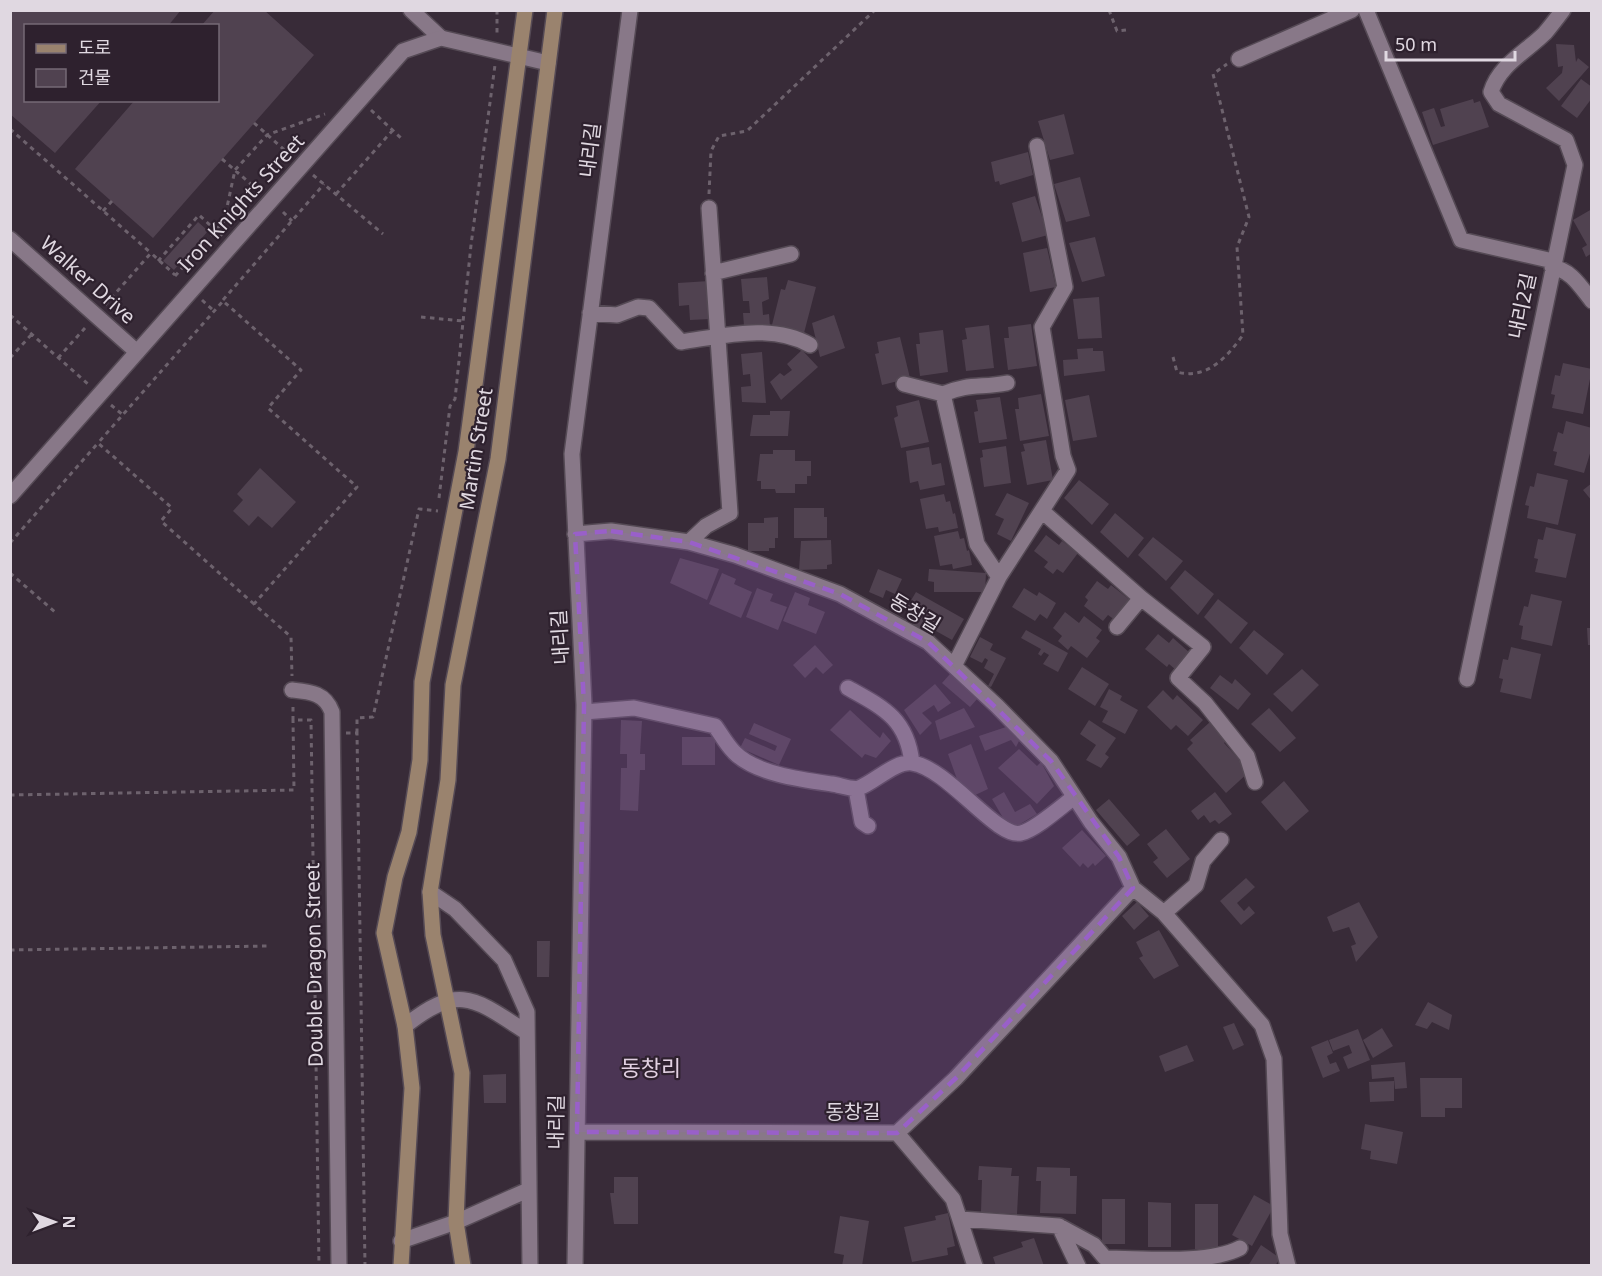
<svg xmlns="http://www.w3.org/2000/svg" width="1602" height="1276" viewBox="0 0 1602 1276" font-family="'Noto Sans','Noto Sans KR',sans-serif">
<rect width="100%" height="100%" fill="#382b38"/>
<!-- building -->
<path fill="#504250" d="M10,10h171l-13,16h-142v74h76l-47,53 -45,-39z
M215,10h49l50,45 -161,183 -78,-69 60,-69h83v-74h-17z
M1556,44l18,1 2,17 2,-4 11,9 -30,34 -13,-13 16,-15 1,-7 -5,1z
M1581,79l11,8v11l-15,20 -16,-12z
M1473,99l1,4 6,-2 9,26 -56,18 -11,-33 12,-4 7,19 4,-1 -5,-17z
M1064,114l10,40 -24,6 -12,-39z
M1028,152l5,23 -33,10 -1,-4 -4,1 -4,-20z
M1080,177l10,39 -24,6 -12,-38z
M1035,196l13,39 -26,7 -10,-39z
M1592,209v44l-6,4 -4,-9 5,-3 -14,-25z
M198,222l10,9 -34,39 -11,-9z
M1095,237l10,39 -23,6 -13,-39z
M1047,248l9,39 -26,5 -7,-39z
M767,277l2,22 -7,3 1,13 6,-1 1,12h-26l-1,-13h7l-1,-12h-6l-2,-22z
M788,280l28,7 -12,46 -32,-8 9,-36 4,1z
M709,281l1,38 -20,1 -1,-15 -10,1 -1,-23z
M1099,297l3,41 -24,1 -5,-40z
M834,315l11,33 -25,9 -8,-34z
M1031,324l6,42 -29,4 -4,-32h5l-1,-11z
M989,325l5,43 -28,3 -4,-31 5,-1 -2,-11z
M943,330l5,42 -28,4 -4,-32h4l-1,-11z
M900,337l10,41 -28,7 -7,-31 4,-1 -2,-11z
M1093,348v3h10l2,20 -41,5 -1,-16 15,-1 -1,-10z
M802,350l16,17 -37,33 -11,-18 10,-9 4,3 8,-6 -5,-6z
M762,352l4,51 -24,-1 -1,-15 10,-1 -1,-12 -7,1 -2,-21z
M1563,363l29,6 -9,45 -31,-6 3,-13 -4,-1 4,-19 5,1z
M1041,394l8,42 -29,5 -5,-32h4l-1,-11z
M1089,395l8,42 -24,4 -8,-41z
M1000,397l7,42 -28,4 -5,-31 4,-1 -2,-11z
M919,400l10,42 -28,6 -7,-30 4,-2 -2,-10z
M770,411h20l-2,25h-38l3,-21h17z
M1566,421l26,7v19l-8,26 -30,-8 3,-13 -4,-1 5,-19 5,2z
M1046,440l7,40 -26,5 -6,-33 4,-1 -2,-7z
M1006,446l5,37 -27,4 -4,-29 3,-1 -1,-7z
M929,447l3,18 9,-2 4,22 -25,5 -2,-9 -8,2 -4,-32z
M773,450h22v11h16v15h-4v8h-12v9h-19l-1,-4h-14v-8h-4l3,-27h13z
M260,468l36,34 -24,26 -14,-12 -9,10 -16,-15 10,-11 -6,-6z
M1537,473l31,7 -10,45 -31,-7 2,-12 -4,-1 5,-19 4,1z
M1079,480l30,24 -17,21 -28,-27z
M1592,483v18l-9,-11z
M1007,493l22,10 -18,38 -14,-7 7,-15 -9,-4z
M944,494l2,8 4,-1 3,13 2,-1 3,15 -19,4 -1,-5 -12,2 -6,-30z
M794,508h30v9h3v21h-33z
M1115,513l29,25 -16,20 -28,-26z
M778,517v21h-3v10h-6v3h-21v-28h16v-5z
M1546,527l30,7 -10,44 -31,-6 3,-13 -4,-1 4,-19 5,1z
M958,531l2,8 4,-1 3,13 2,-1 3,15 -19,4 -1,-5 -12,2 -6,-30z
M1046,535l13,10 3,-4 16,12 -15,20 -6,-4 -4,5 -9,-7 4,-5 -14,-11z
M1153,537l30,24 -17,20 -28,-26z
M831,540l1,24 -5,1v4l-28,1 2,-29z
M680,558l39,11 -12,31 -37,-17z
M878,569l24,10 -7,15 -9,-4 -3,8 -14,-6z
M929,569l57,4 -1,19h-51v-10l-6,-1z
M1185,570l29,24 -16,21 -28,-27z
M722,573l14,6 -2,5 18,8 -11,26 -32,-14z
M1097,581l11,8 3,-4 19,15 -15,20 -7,-5 -5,6 -19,-15 4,-6 -3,-3z
M757,588l16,6 -3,7 17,6 -9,23 -32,-13z
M1024,588l13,8 2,-4 17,11 -9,16 -7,-5 -5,7 -23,-14z
M795,592l15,6 -2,7 17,7 -9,22 -33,-13z
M916,592l48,27 -12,21 -16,-9 -2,5 -29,-16 6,-11 -4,-2z
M1531,594l31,7 -10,45 -31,-7 2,-13 -4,-1 5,-19 4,1z
M1218,599l30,24 -17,21 -27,-27z
M1065,612l14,11 5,-7 18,14 -6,8 4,3 -13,17 -16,-12 -3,4 -10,-9 4,-5 -9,-8z
M1587,628h5v17h-4z
M1026,630l42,23 -10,19 -15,-8 6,-9 -5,-3 -3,4 -3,-2 3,-5 -20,-11z
M1254,630l30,24 -17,21 -28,-27z
M1158,634l11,9 4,-5 17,15 -14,17 -7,-6 -2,3 -22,-18z
M980,637l13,7 -3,6 16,8 -15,29 -3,-1 6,-12 -10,-6 4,-8 -3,-2 -3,5 -12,-6z
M815,645l18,20 -10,9 -7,-7 -11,11 -12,-13z
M1511,647l30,7 -10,45 -31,-7 3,-13 -4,-1 4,-19 5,1z
M1082,667l27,17 -14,22 -27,-17z
M1302,669l17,16 -27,27 -19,-18z
M950,674l28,24 -8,9 -28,-24z
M1220,675l12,9 3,-5 16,15 -13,16 -28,-22z
M935,684l16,19 -13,9 -4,-7 -12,8 10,10 -12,12 -16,-25z
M1109,689l13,7 -2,4 18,10 -13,24 -23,-12 6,-11 -8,-4z
M1163,690l10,10 4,-5 26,25 -15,16 -12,-11 -5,5 -24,-23z
M964,708l11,19 -35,13 -5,-19z
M1269,708l27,30 -16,14 -29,-28z
M850,710l30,28 3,-6 8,9 -15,17 -11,-4 -3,4 -32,-28z
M621,720l21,1 -2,33h5v16h-5l-2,41 -18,-1 1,-42h6v-14h-7z
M1089,720l27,18 -11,16 4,3 -8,11 -15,-8 10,-15 -16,-11z
M1210,722l16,19 -2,2 26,28 -24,22 -39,-44 6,-6 -3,-3z
M754,723l37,16 -12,26 -39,-17 5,-10 30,13 2,-5 -28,-12z
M1006,727l13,14 -3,6 -5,-7 -26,11 -6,-15z
M682,737h33v28h-33z
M971,744l17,45 -17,8 -13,-15 -10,-28z
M1019,749l18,17 4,-4 13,24 -17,18 -39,-36z
M1284,781l25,30 -23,20 -25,-29z
M1004,792l11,20 15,-8 7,10 -27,16 -18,-31z
M1215,792l17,22 -13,10 -4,-4 -5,3 -6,-8 -6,5 -7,-9z
M1109,799l31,36 -13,11 -31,-36z
M1166,829l24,30 -23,19 -14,-16 5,-4 -11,-14z
M1082,830l24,26 -11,10 -2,-3 -5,5 -5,-5 -3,4 -18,-19z
M1246,878l9,9 -18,16 7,8 5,-5 6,7 -14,12 -21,-24z
M1137,902l12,14 -15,14 -12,-14z
M1359,902l19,35 -22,25 -5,-16 5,-2 -7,-17 -16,5 -6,-15z
M1159,930l20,36 -25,13 -15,-21 4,-2 -7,-14z
M537,941h13l-1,36h-12z
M1428,1002l24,13 -3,15 -17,-8 -5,7 -12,-4z
M1234,1023l10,22 -11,5 -10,-23z
M1382,1028l11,18 -20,12 -10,-18z
M1358,1029l12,31 -22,9 -5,-12 9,-4 -3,-8 -16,6 -4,-11z
M1328,1040l5,13 -6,3 3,8 6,-2 4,9 -17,7 -12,-31z
M1187,1045l7,16 -29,11 -6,-16z
M1405,1062l2,26 -12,1 -1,-12 -22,2 -1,-14z
M506,1074v29h-22l-1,-28z
M1420,1078h42v30h-17v9h-24z
M1394,1081v20l-24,1 -1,-20z
M1365,1124l38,8 -6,32 -27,-5 1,-8 -10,-2z
M979,1166l33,2 -1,8h8l-2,38 -36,-2 1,-32h-4z
M1037,1167l33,1v8h7l-1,38 -36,-1 1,-32h-5z
M614,1177h24v47h-24l-4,-31h4z
M1254,1195l20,11 -22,40 -20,-11z
M1102,1199h23v45h-23z
M1148,1202l23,1v44h-23z
M1195,1204h23v45h-23z
M948,1213l7,33 -8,2 1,7 -36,7 -8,-35 32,-7 -1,-4z
M840,1216l29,5 -7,45h-20l2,-11 -10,-2z
M1034,1238l10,28h-48l-3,-9 30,-10 -2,-5z
M1261,1245l19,13 -5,8h-27z"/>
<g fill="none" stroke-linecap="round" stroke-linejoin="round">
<defs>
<path id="minor" d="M411,10l30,28
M1366,10l95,230 92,21
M1239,59l113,-49
M10,239l127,113
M1552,267c19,3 28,19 40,34
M713,273l78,-19
M590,313l27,2 21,-8 11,1 32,34c42,-6 91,-19 129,3
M904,384l39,10
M1042,511l99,87 62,49 -25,31 27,25 42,53 8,26
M575,534l36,-3 78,11 46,13 105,39 88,48 69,64 54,55 40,61 28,35 14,31 31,25 98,112 12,34 6,175 8,32
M689,542l17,-16 24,-13 -21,-305
M999,577l-22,-33 -34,-150c26,-11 38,-6 64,-11
M1117,627l24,-29
M954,666l45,-89 69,-107 -5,-14 -21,-129 23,-40 -28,-141
M1467,679l108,-514 -9,-25 -67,-36 -8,-12c8,-27 35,-40 54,-59 6,-7 12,-15 18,-23
M848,688c36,20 59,31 64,75
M584,712l50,-4 81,18c6,8 11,18 19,26 21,22 69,28 98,32 8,1 20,6 27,4 16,-6 36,-27 53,-25 36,5 85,76 109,70 14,-3 40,-26 53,-36
M856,789l6,33 6,4
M430,892l25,17 49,51 23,52 3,254
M1164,913l32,-28 7,-24 18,-21
M405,1026c54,-43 69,-28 121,6
M577,1132l320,1 59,-55 177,-190
M897,1133l56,66 22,67
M960,1219l99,7 19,40
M1059,1226l35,19 11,13
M401,1241l55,-19 72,-32
M1105,1258c39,0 101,7 135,-10
M575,1266l9,-561 -12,-251 58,-444"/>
<path id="tertiary" d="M10,496l393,-445 38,-13 107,25
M292,690c19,2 33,3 40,22l7,554"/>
<path id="secondary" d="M401,1266l11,-178 -7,-62 -21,-93 11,-56 14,-45 11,-72 2,-78 44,-230 59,-442
M463,1266l-7,-44 6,-149 -29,-138 -3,-43 18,-112 5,-95 45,-226 57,-449"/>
</defs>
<!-- minor casing -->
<use href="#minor" stroke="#554a55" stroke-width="18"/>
<!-- tertiary casing -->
<use href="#tertiary" stroke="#554a55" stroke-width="18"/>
<!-- secondary casing -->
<use href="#secondary" stroke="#554a55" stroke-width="18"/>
<!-- path -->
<path stroke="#6d626d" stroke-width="3" stroke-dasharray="4.5 4.5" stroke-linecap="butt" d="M497,10v25
M1109,10l8,21 9,-1
M371,110l31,29
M254,123l36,32
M10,129l141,124
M222,159l38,33
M313,175l70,59
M336,194l57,-64
M709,194l2,-43 8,-15 28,-5 128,-121
M103,211l9,-10
M283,212l9,9
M158,261l41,-46 23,21
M175,276l49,-55 11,-51 32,-35 58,-21
M202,300l12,11
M223,300l101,-116
M105,305l46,-52 24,22
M10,315l78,69
M421,317l42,4
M1173,357l4,15c30,8 50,-15 66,-37l-6,-88 12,-30 -36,-143 14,-10
M10,358l22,-24
M58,358l27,-30
M111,405l12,10
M439,498l11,-92 5,-7 16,-154 24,-180
M10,543l88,-100
M10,573l45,39
M254,604l-93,-83 11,-13 -74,-65 125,-142 78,69 -33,38 89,79 -103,117 37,33 1,39
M293,707v13h18l8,546
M346,733h11l8,533
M357,733v-15l16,-1 46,-208 19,2
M10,795l284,-5 -1,-70
M10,950l259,-4"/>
<!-- minor -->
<use href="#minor" stroke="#887888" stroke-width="15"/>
<!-- tertiary -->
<use href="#tertiary" stroke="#887888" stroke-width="15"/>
<!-- secondary -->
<use href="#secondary" stroke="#9a836e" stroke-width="15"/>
</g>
<!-- marked area -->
<path fill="#9960c9" fill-opacity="0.2" stroke="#9960c9" stroke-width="4.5" stroke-dasharray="12 8" stroke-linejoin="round" d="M611,531l78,11 151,52 88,48 123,119 68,96 14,31 -177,190 -59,55 -320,-1 7,-427 -9,-171z"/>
<g text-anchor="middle" stroke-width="4.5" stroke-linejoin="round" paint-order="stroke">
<!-- street labels -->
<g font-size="20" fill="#e0d8e1" stroke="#2e212e">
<text transform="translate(590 150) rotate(-83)" y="7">내리길</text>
<text transform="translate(241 203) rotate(-48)" y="7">Iron Knights Street</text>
<text transform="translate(88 280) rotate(42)" y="7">Walker Drive</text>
<text transform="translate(1522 306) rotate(-78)" y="7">내리2길</text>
<text transform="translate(476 449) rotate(-81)" y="7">Martin Street</text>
<text transform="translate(915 613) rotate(31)" y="7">동창길</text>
<text transform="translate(560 637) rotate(-93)" y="7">내리길</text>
<text transform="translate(314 965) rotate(-91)" y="7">Double Dragon Street</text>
<text x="853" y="1119">동창길</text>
<text transform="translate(556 1122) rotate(-89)" y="7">내리길</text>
</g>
<!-- quarter labels -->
<g font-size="22" fill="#e2d1e2" stroke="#2e212e">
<text x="651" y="1076">동창리</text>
</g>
</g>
<!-- border -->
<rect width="1602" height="1276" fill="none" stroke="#e0d8e1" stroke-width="24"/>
<!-- legend -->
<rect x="24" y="24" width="195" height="78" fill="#2e212e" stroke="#756a76" stroke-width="1.5"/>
<rect x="36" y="44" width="30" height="9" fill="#9a836e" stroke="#756a76" stroke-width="1.5"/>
<text x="78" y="54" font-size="18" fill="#e0d8e1">도로</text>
<rect x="36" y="69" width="30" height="18" fill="#504250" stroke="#756a76" stroke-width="1.5"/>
<text x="78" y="84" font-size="18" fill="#e0d8e1">건물</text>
<!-- north arrow -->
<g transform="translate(54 1222) rotate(90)" stroke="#2e212e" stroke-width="4.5" paint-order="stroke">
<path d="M0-4.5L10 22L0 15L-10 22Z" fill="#e0d8e1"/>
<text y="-9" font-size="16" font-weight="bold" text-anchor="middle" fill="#e0d8e1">N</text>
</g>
<!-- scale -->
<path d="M1386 51v9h129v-9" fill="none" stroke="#e0d8e1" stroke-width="3"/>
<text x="1395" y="51" font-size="18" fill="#e0d8e1" stroke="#2e212e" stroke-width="4.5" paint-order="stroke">50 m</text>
</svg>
